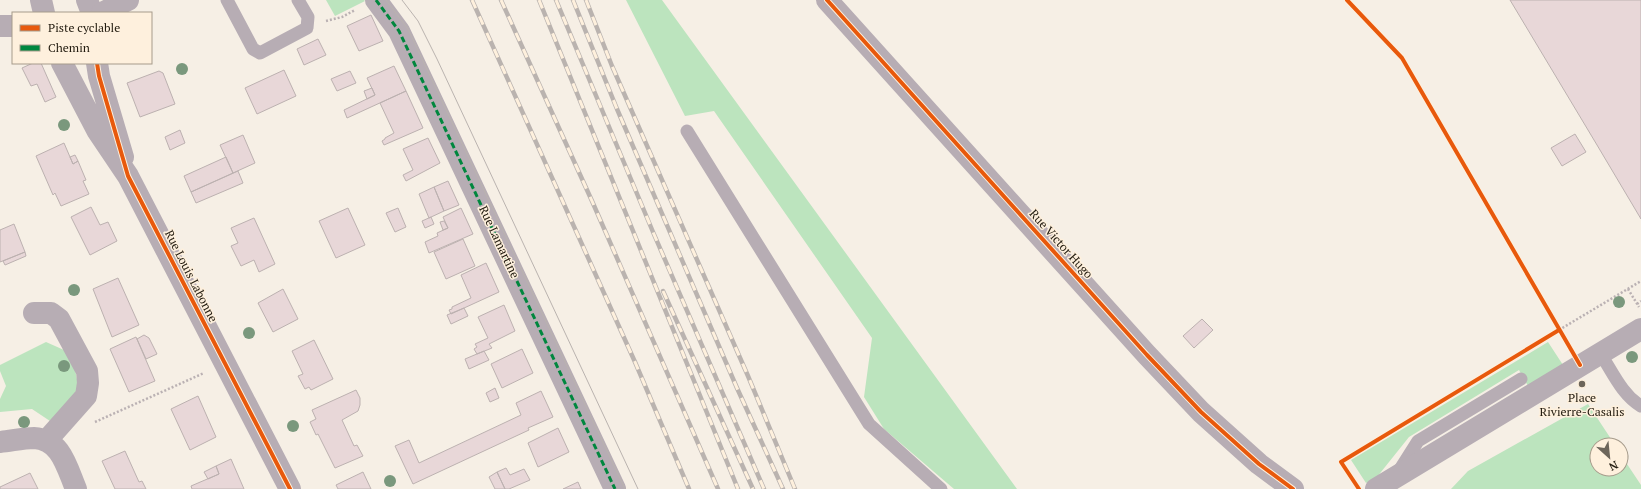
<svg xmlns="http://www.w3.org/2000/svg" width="1641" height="489" viewBox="0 0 1641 489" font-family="'PT Serif',serif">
<rect width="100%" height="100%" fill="#f6efe5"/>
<!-- green -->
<path fill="#bce4be" d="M326,0h38l1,1 -30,15z
M626,0h36l355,489h-63l-70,-60 -20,-32 8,-59 -158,-227 -29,5z
M46,342l18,8 10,14 5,26 -29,31 -18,-12 -32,3v-13l6,-13 -6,-15v-6z
M1548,342l15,23 -35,21 -9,-16 -110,67 -32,40 -11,6 -15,-23z
M1588,404l27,41h-18v24h24v-14l20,30v4h-190l17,-18z"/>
<!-- building -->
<path fill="#e8d7d8" stroke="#bcb1b0" d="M1510,0h131v219l-44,-74z
M371,15l12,26 -24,10 -12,-25z
M318,39l8,16 -22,10 -7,-16z
M33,63h8l15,34 -11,5 -8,-18 -6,2 -9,-18z
M394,66l12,25 -59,27 -3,-8 31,-15 -8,-17z
M284,70l12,26 -39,18 -12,-26z
M159,71l4,2 12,31 -35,13 -13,-34z
M350,71l6,12 -19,8 -6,-12z
M372,88l3,7 -8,4 -3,-8z
M406,91l17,37 -39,17 -2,-4 3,-2v-1l9,-5 -14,-30z
M180,130l5,13 -15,7 -5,-13z
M1575,134l11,18 -24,14 -11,-18z
M243,135l12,28 -22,10 -13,-28z
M428,138l12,25 -34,18 -3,-6 10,-5 -10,-21z
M64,143l9,21 5,-3 8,19 -3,1 6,13 -28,12 -6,-13 -2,2 -17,-39z
M75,155l3,6 -5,3 -3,-7z
M226,157l7,16 -42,19 -7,-16z
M238,171l5,12 -47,20 -5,-11z
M448,181l11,24 -15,6 -10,-24z
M434,187l10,24 -15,7 -10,-24z
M91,207l9,18 8,-3 9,19 -27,14 -19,-38z
M348,208l17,37 -29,13 -17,-37z
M398,208l8,19 -11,5 -9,-19z
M461,208l12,26 -44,19 -4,-11 13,-6 -1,-3 11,-5 -5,-11z
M431,217l3,7 -9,4 -3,-7z
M254,218l21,46 -16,8 -5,-12 -13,6 -10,-20 7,-3 -7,-15z
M444,221l4,7 -5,2 -3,-8z
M14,224l11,28 -25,10v-32z
M463,239l12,27 -29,13 -12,-27z
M25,252l1,4 -21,9 -2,-4z
M486,263l13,29 -48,22 -2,-4 3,-1v-2l19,-9 -10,-23z
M118,278l21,47 -27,12 -19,-48z
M283,289l15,30 -25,13 -15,-29z
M504,305l11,26 -26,13 3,4 -15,6 -3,-5 3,-2 -2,-3 13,-6 -10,-21z
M464,308l4,8 -17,8 -4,-9z
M1202,319l11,11 -19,18 -11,-12z
M144,335l5,3 8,16 -11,5 -9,-20z
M136,337l19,44 -26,11 -19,-43z
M314,340l19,39 -22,11 -2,-3 -4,2 -7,-13 5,-2 -11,-23z
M522,349l11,24 -31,15 -11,-24z
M484,351l5,9 -20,9 -4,-10z
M495,388l4,10 -9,4 -4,-9z
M356,390l4,8v7l-2,6 -16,9 12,26 3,-1 6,11 -28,12 -17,-34 -2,1 -6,-13 6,-3 -4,-9z
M541,391l12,26 -25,11 1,2 -116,54 -18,-38 14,-6 10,23 102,-48 -5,-12z
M198,396l18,41 -26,13 -19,-41z
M558,428l11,24 -31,15 -10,-24z
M125,451l14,31 3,-1 4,8h-31l-13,-28z
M231,459l13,30h-52l-1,-3 28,-12 -3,-8z
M216,466l3,8 -11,5 -4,-7z
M506,468l4,7 14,-6 6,11 -21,9h-4l-8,-17z
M363,472l8,17h-33l-2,-4z
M497,472l8,17h-10l-6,-12z
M30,473l8,16h-38v-2z
M578,482l3,7h-18z"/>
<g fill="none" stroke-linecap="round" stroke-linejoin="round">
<!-- path -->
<path stroke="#bab1b3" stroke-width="2.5" stroke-dasharray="2 2" stroke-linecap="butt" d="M326,21l16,-4 13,-7
M1628,289l11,18
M1637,304l4,-3
M1559,330l82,-49
M95,422l109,-49"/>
<!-- service -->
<path stroke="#b7adb4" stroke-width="13" d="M227,0l26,49 7,4 47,-25 1,-11 -10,-17
M687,131l182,293 72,65
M1600,353c12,18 22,42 41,53
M1399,471l19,-30 103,-62"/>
<!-- minor -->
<path stroke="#b7adb4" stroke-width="22" d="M41,0l3,13
M87,0l5,13
M376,0l23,31 216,458
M827,0l320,355 54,57 58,52 34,25
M62,63l35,67 31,46 162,313
M97,63l2,13 24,81
M34,313h17l8,6 28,52 1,12 -2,13 -39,44
M0,442c11,-1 23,-4 34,-4 27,1 33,30 42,51
M1376,489l265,-160"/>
<!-- tertiary -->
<path stroke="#b7adb4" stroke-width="22" d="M102,13l26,-13
M0,26h13"/>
<!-- tram -->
<path stroke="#bab3af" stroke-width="1" d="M386,0l22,29 217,460
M402,0l16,21 19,38 201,430"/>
<defs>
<path id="rail" d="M472,0l163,362 54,127
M501,0l91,201 126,288
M539,0l199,489
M556,0l97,232 111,257
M573,0l44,109 120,279 46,101
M586,0l26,66 136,310 47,113
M663,291l90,198"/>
</defs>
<!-- rail casing -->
<use href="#rail" stroke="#bab3af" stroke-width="4.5"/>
<!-- rail -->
<use href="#rail" stroke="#fef0dd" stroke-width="3" stroke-dasharray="9" stroke-linecap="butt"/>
<!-- quiet -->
<path stroke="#00873e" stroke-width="3" stroke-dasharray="6 3" stroke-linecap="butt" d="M376,0l23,31 216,458"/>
<defs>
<path id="cycleway" d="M827,0l320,355 54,57 58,52 34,25
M1347,0l55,58 178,307
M97,63l2,13 29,100 162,313
M1359,489l-18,-27 218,-132"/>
</defs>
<!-- cycleway casing -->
<use href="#cycleway" stroke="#fef0dd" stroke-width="6"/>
<!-- cycleway -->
<use href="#cycleway" stroke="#e8590c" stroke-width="4"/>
</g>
<!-- trees -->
<g fill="#7a987d">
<circle cx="182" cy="69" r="6"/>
<circle cx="64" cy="125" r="6"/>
<circle cx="74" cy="290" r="6"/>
<circle cx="1619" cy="302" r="6"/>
<circle cx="249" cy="333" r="6"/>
<circle cx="1632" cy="357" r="6"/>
<circle cx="64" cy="366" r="6"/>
<circle cx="24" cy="422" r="6"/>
<circle cx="293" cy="426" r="6"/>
<circle cx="390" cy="481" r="6"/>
</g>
<!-- markers -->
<circle fill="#6c655a" stroke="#fef0dd" stroke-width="1.5" cx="1582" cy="384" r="4"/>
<g text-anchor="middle" stroke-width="3" stroke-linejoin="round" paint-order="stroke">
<!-- street labels -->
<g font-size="12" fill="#221b0f" stroke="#fef0dd">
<text transform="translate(499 242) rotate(65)" y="4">Rue Lamartine</text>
<text transform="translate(1061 244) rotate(48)" y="4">Rue Victor Hugo</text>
<text transform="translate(191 276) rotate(63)" y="4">Rue Louis Labonne</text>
</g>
<!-- poi labels -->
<g font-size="12" fill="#221b0f" stroke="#fef0dd">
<text x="1582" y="402">Place<tspan x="1582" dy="14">Rivierre-Casalis</tspan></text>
</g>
</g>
<!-- legend -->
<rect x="12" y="12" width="140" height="52" fill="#fef0dd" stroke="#a69b8b"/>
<rect x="20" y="25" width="20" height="6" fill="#e8590c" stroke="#a69b8b"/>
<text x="48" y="32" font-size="12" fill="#221b0f">Piste cyclable</text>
<rect x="20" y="45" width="20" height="6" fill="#00873e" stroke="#a69b8b"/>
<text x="48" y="52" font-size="12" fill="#221b0f">Chemin</text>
<!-- north arrow -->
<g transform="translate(1609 457) rotate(153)"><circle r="19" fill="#fef0dd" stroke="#a69b8b"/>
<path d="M0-3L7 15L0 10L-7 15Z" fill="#6c655a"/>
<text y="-6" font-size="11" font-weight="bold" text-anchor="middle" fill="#221b0f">N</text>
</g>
</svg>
